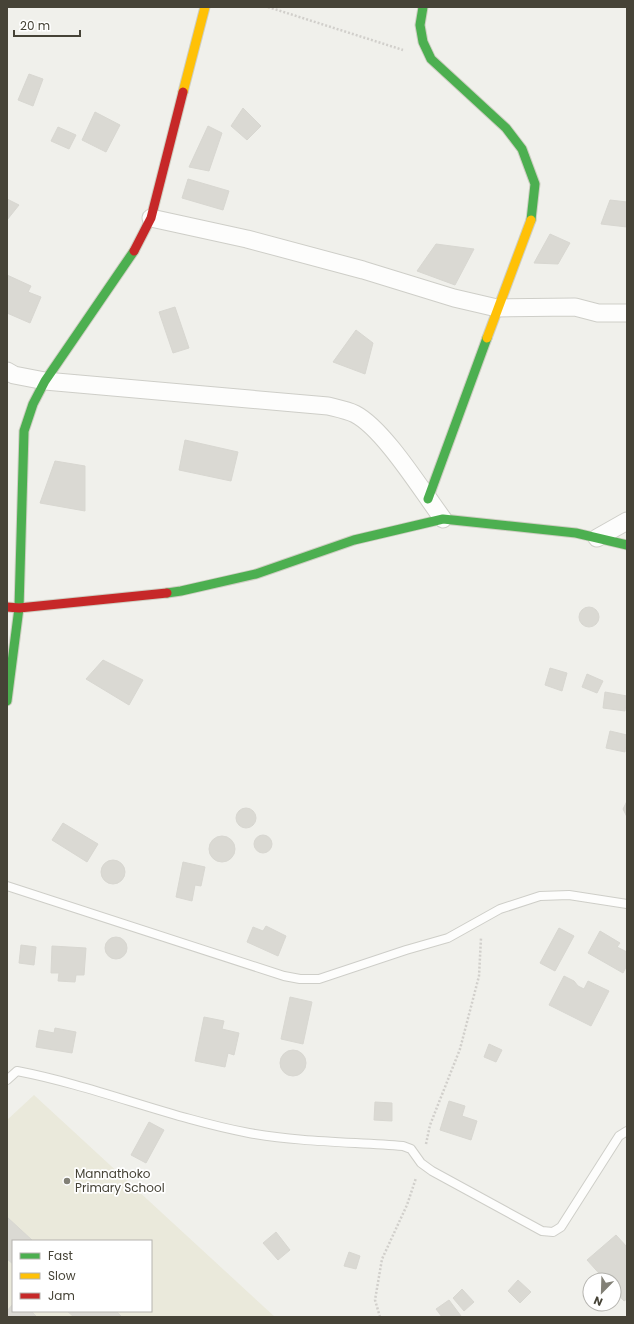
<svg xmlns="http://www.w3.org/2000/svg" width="634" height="1324" viewBox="0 0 634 1324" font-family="Poppins,sans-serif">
<rect width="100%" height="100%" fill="#f0f0eb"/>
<!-- education -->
<path fill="#eae9db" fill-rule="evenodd" d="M34,1095l241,222h-268v-197zM13,1241h138v70h-138z"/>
<!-- building -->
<path fill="#dad9d3" stroke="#d8d7d1" d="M29,74l14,5 -10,27 -15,-6z
M243,108l18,18 -14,14 -16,-14z
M95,112l25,13 -14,27 -24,-12z
M208,126l14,7 -13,38 -20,-4z
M58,127l18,8 -7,14 -18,-8z
M188,179l41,12 -6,19 -41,-12z
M7,199l12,6 -12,15z
M610,200l17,2v25l-26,-3z
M550,234l20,9 -12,21 -24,-1z
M436,244l38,5 -19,36 -38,-14z
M7,275l24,11 -3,6 13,5 -11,26 -23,-10z
M175,307l14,41 -16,5 -14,-41z
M356,330l17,13 -8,31 -32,-12z
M185,440l53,12 -7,29 -52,-11z
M55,461l30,5v45l-45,-8z
M579 617a10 10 0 1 1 20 0a10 10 0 1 1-20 0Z
M103,660l40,20 -14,25 -43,-26z
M550,668l17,5 -5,18 -17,-6z
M587,674l16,7 -6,12 -15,-6z
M605,692l22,4 -2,15 -22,-3z
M610,731l17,4 -2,17 -19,-4z
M627,801v16l-4,-8z
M236 818a10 10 0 1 1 20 0a10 10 0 1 1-20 0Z
M63,823l35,21 -11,18 -35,-22z
M254 844a9 9 0 1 1 18 0a9 9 0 1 1-18 0Z
M209 849a13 13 0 1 1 26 0a13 13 0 1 1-26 0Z
M101 872a12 12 0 1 1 24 0a12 12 0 1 1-24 0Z
M183,862l22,5 -4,19 -6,-1 -3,16 -16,-4z
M266,926l20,10 -8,20 -31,-14 6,-15 10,4z
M559,928l15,8 -19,35 -15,-8z
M600,931l20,12 -3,4 10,5v13l-4,8 -35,-20z
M105 948a11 11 0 1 1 22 0a11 11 0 1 1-22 0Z
M21,945l15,2 -2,18 -15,-2z
M52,946l34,2 -2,27h-8l-1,7 -17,-1 1,-8h-8z
M564,976l10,5 4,5 6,3 4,-8 21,10 -18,35 -42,-21z
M290,997l22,5 -9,42 -22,-5z
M204,1017l20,4 -2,8 17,4 -5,22 -6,-2 -3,14 -30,-6z
M55,1028l21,4 -4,21 -36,-6 3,-17 15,3z
M489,1044l13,6 -6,12 -12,-5z
M280 1063a13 13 0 1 1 26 0a13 13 0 1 1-26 0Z
M449,1101l16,5 -3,10 15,5 -6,19 -31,-10z
M375,1102l17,1v18l-18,-1z
M149,1122l15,8 -18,33 -15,-8z
M7,1217l26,24h-20v23l-6,-5z
M276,1232l14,18 -12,10 -15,-17z
M616,1235l11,12v52l-3,2 -10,-11v-10h-9l-18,-20z
M349,1252l11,4 -4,13 -12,-3z
M518,1280l13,12 -11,11 -12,-12z
M462,1289l12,13 -10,9 -11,-13z
M449,1300l12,16v1h-19l-6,-8z
M13,1304v7h18l6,6h-30v-6z
M67,1311h49l6,6h-48z"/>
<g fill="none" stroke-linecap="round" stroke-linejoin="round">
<defs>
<path id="lane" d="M7,886l277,90 16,3h19l87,-29 42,-12 52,-29 40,-13 29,-1 58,9
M7,1080l10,-9c78,15 153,47 232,62 51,9 103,9 154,13l8,3 10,14 11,8 110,60 11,1 8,-5 58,-91 8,-5"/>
<path id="street" d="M151,218l96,21 116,31 91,28 43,10 78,-1 23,6h29
M7,371l7,4 31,6 283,25c8,2 19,4 27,8 29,15 67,77 88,105
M597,538l30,-17"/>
<path id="fast" d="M423,7l-3,18 3,17 8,17 75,69 16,21 13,35 -4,36
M428,499l59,-161
M167,593l14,-2 75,-17 98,-34 89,-21 133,14 51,12
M7,701l12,-93 5,-177 9,-27 12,-23 89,-130"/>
<path id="slow" d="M183,92l22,-85
M487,338l44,-118"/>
<path id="jam" d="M134,251l17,-33 32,-126
M7,607l12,1 148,-15"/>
</defs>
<!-- lane casing -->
<use href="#lane" stroke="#cecec8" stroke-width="10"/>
<!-- street casing -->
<use href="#street" stroke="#cecec8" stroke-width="19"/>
<!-- fast casing -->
<use href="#fast" stroke="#cecec2" stroke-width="11"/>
<!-- slow casing -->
<use href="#slow" stroke="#cecec2" stroke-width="11"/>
<!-- jam casing -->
<use href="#jam" stroke="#cecec2" stroke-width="11"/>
<!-- path -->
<path stroke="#d1cfcb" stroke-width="2.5" stroke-dasharray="2 2" stroke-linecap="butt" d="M268,7l135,43
M426,1144l4,-19 30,-76 19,-73 2,-38
M380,1317l-5,-17 7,-41 25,-54 9,-27"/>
<!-- lane -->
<use href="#lane" stroke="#fdfdfc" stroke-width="8"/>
<!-- street -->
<use href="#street" stroke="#fdfdfc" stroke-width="17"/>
<!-- fast -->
<use href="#fast" stroke="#4caf50" stroke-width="9"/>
<!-- slow -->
<use href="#slow" stroke="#ffc107" stroke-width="9"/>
<!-- jam -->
<use href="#jam" stroke="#c62828" stroke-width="9"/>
</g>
<!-- markers -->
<circle fill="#828076" stroke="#fff" stroke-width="1.5" cx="67" cy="1181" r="4"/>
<g text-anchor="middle" stroke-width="3.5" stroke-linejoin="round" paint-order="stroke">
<!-- poi labels -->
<g font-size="12" fill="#464337" stroke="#fff" text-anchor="start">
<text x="75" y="1178">Mannathoko<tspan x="75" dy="14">Primary School</tspan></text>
</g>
</g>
<!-- border -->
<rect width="634" height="1324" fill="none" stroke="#464337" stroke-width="16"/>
<!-- legend -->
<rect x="12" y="1240" width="140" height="72" fill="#ffffff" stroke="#b5b4af"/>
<rect x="20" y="1253" width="20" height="6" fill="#4caf50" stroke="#b5b4af"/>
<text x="48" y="1260" font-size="12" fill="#464337">Fast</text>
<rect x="20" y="1273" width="20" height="6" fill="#ffc107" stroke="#b5b4af"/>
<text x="48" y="1280" font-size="12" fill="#464337">Slow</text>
<rect x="20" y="1293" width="20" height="6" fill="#c62828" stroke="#b5b4af"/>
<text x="48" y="1300" font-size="12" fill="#464337">Jam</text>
<!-- north arrow -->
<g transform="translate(602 1292) rotate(203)"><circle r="19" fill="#ffffff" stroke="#b5b4af"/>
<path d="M0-3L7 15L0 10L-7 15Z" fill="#828076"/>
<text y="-6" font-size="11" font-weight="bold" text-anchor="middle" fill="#464337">N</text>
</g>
<!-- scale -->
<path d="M14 30v6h66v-6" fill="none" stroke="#464337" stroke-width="2"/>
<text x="20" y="30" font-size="12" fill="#464337" stroke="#ffffff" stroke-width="3" paint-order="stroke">20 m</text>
</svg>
